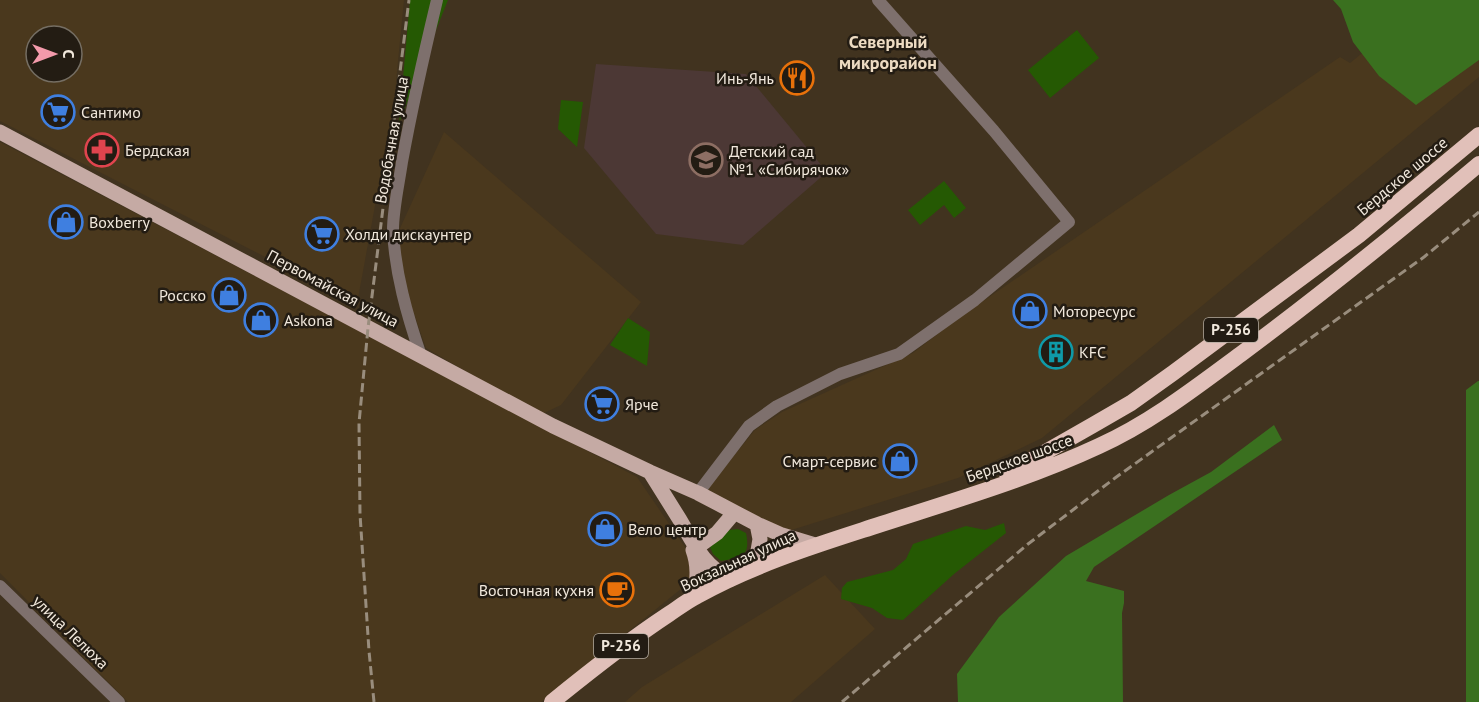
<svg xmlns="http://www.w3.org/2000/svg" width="1479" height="702" viewBox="0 0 1479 702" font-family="'PT Sans',sans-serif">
<rect width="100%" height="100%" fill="#41331f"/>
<!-- built -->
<path fill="#4a381d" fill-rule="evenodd" d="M0,0h404l-10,102 -37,202 -357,-183zM36,36h36v36h-36z
M1428,0l51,57v20l-437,361 -84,40 -173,54 -81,-40 51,-62 27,-18 131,-59 44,-34 383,-262 10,6z
M444,132l197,170 -80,103 -21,10 -114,-67 -35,-100z
M0,142l637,335 65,95 -161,130h-413l-128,-129z
M825,575l50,54 -84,73h-166l17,-15z"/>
<!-- education -->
<path fill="#4c3835" d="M596,64l150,10 81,98 -84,73 -87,-11 -72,-86z"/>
<!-- green -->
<path fill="#255903" d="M410,0h38l-49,123z
M1077,30l22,28 -49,40 -22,-28z
M561,100l22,2 -6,45 -19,-18z
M944,181l22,27 -12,10 -10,-13 -24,20 -12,-15z
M628,318l22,14 -3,34 -37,-21z
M1004,523l2,10 -52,41 -51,46 -16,-2 -15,-10 -31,-9 1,-11 5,-6 46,-12 13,-11 7,-15 53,-18 19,4z
M738,529l8,4c5,24 -5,24 -25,28l-8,-7 -3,-7 19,-17z"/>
<!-- forest -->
<path fill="#3a701f" d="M1333,0h146v60l-63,45 -37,-29 -26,-34 -12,-33z
M1478,381h1v321h-13v-312z
M1274,425l8,15 -188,127 -8,14 38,10v12l-2,10 1,89h-165l-1,-28 42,-57 67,-61 103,-61 42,-23z"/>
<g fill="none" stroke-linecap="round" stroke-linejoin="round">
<!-- minor -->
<path stroke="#7e706d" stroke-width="12" d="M421,356c-14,-41 -26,-83 -28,-126 0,-21 6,-47 9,-68 10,-55 22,-108 35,-162
M698,493l51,-67 28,-20 63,-32 59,-20 76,-54 94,-78 -75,-91 -116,-131
M0,586l119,116"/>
<!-- major -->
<path stroke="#c5aaa4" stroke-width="15" d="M0,132l553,294 97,46 48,21 59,31 25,11 33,10
M650,472c10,16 20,32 30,48 14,24 25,48 51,59
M696,548l21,-15 17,-20
M693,550c6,16 4,30 2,46
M755,568l5,-29 -3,-15"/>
<!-- highway -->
<path stroke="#e1c0b9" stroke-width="16" d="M1007,474l86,-49 38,-22 42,-30 186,-138 120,-100
M552,702c38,-31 76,-61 117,-88 9,-6 18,-13 28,-18 52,-29 110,-48 166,-66 79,-26 161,-49 236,-84 51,-23 96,-58 142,-92 81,-60 160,-124 238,-190"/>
<!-- rail -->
<path stroke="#998d7d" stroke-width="3" stroke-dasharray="9 4.5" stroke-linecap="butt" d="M374,702l-5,-51 -9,-137 -1,-91 9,-95 41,-328
M842,702l186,-158 87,-66 309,-221 55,-45"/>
</g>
<!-- icons -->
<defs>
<symbol id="restaurant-ring" viewBox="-11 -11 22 22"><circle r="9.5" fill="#231c13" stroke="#e8710a" stroke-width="1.5"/><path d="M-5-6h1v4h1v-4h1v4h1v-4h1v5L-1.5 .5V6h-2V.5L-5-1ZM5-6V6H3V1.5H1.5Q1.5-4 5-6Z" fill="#e8710a"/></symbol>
<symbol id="supermarket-ring" viewBox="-11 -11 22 22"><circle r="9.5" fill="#231c13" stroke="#3f7fe0" stroke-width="1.5"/><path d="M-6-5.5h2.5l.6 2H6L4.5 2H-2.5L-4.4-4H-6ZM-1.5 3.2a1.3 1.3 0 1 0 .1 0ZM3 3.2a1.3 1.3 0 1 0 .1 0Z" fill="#3f7fe0"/></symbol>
<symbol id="pharmacy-ring" viewBox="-11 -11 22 22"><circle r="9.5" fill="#231c13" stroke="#e0444e" stroke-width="1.5"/><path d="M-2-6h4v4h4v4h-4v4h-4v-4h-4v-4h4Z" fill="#e0444e"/></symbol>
<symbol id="school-ring" viewBox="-11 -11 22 22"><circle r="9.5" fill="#231c13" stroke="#8d6e63" stroke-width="1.5"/><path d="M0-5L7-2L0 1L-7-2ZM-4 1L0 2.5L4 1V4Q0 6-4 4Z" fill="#8d6e63"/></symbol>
<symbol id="shop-ring" viewBox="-11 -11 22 22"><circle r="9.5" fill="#231c13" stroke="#3f7fe0" stroke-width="1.5"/><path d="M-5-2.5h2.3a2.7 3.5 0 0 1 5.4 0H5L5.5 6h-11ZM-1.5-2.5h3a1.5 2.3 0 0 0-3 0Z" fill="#3f7fe0"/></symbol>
<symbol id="building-ring" viewBox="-11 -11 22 22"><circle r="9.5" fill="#231c13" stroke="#0f9aa8" stroke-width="1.5"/><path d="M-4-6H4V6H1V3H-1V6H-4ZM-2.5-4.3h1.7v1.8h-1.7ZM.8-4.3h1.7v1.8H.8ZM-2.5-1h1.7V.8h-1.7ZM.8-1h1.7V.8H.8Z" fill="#0f9aa8"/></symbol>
<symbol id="cafe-ring" viewBox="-11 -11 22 22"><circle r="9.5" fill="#231c13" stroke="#e8710a" stroke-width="1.5"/><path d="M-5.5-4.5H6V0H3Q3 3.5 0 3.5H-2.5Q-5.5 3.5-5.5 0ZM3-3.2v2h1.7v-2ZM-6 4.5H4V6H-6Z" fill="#e8710a"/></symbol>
</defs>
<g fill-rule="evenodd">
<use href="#restaurant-ring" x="778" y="59" width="38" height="38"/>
<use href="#supermarket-ring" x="39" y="93" width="38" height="38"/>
<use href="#pharmacy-ring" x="83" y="131" width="38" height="38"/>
<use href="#school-ring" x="687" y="141" width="38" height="38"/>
<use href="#shop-ring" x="47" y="203" width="38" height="38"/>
<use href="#supermarket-ring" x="303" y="215" width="38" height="38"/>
<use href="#shop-ring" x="210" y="276" width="38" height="38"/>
<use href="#shop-ring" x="1011" y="292" width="38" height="38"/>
<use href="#shop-ring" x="242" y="301" width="38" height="38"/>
<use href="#building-ring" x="1037" y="333" width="38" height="38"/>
<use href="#supermarket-ring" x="583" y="385" width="38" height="38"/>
<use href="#shop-ring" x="881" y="442" width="38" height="38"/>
<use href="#shop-ring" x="586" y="510" width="38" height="38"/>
<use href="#cafe-ring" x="598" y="571" width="38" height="38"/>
</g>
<g text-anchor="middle" stroke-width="5" stroke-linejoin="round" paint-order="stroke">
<!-- shield labels -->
<g fill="#231c13" stroke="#b3aba0" stroke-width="1.5">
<rect x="1204" y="318" width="54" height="24" rx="4.5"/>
<rect x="594" y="634" width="54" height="24" rx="4.5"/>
</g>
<g font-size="15" font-weight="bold" fill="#f1e8dc">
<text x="1231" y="335">Р-256</text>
<text x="621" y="651">Р-256</text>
</g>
<!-- poi labels -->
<g font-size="16" fill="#f1e8dc" stroke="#231c13" text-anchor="start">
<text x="774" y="84" text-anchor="end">Инь-Янь</text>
<text x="81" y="118">Сантимо</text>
<text x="125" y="156">Бердская</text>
<text x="729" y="157">Детский сад<tspan x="729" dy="18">№1 «Сибирячок»</tspan></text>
<text x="89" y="228">Boxberry</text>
<text x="345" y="240">Холди дискаунтер</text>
<text x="206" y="301" text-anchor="end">Росско</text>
<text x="1053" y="317">Моторесурс</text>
<text x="284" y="326">Askona</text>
<text x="1079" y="358">KFC</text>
<text x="625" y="410">Ярче</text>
<text x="877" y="467" text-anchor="end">Смарт-сервис</text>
<text x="628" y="535">Вело центр</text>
<text x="594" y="596" text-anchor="end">Восточная кухня</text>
</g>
<!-- street labels -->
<g font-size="16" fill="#f1e8dc" stroke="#231c13">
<text transform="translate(391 140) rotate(-80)" y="6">Водобачная улица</text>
<text transform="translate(1402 176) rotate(-40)" y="6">Бердское шоссе</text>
<text transform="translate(333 288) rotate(28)" y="6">Первомайская улица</text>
<text transform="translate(1019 458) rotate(-20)" y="6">Бердское шоссе</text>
<text transform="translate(738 560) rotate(-25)" y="6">Вокзальная улица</text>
<text transform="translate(71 632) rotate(44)" y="6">улица Лелюха</text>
</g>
<!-- neighbourhood labels -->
<g font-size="18" font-weight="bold" fill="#eddbc2" stroke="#231c13">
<text x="888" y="48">Северный<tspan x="888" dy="21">микрорайон</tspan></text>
</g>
</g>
<!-- north arrow -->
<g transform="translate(54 54) rotate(90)"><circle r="28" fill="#231c13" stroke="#756e63" stroke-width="1.5"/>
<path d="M0-4.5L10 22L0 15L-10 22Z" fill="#f39aab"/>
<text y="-9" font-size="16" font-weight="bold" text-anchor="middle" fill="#f1e8dc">С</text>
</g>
</svg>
